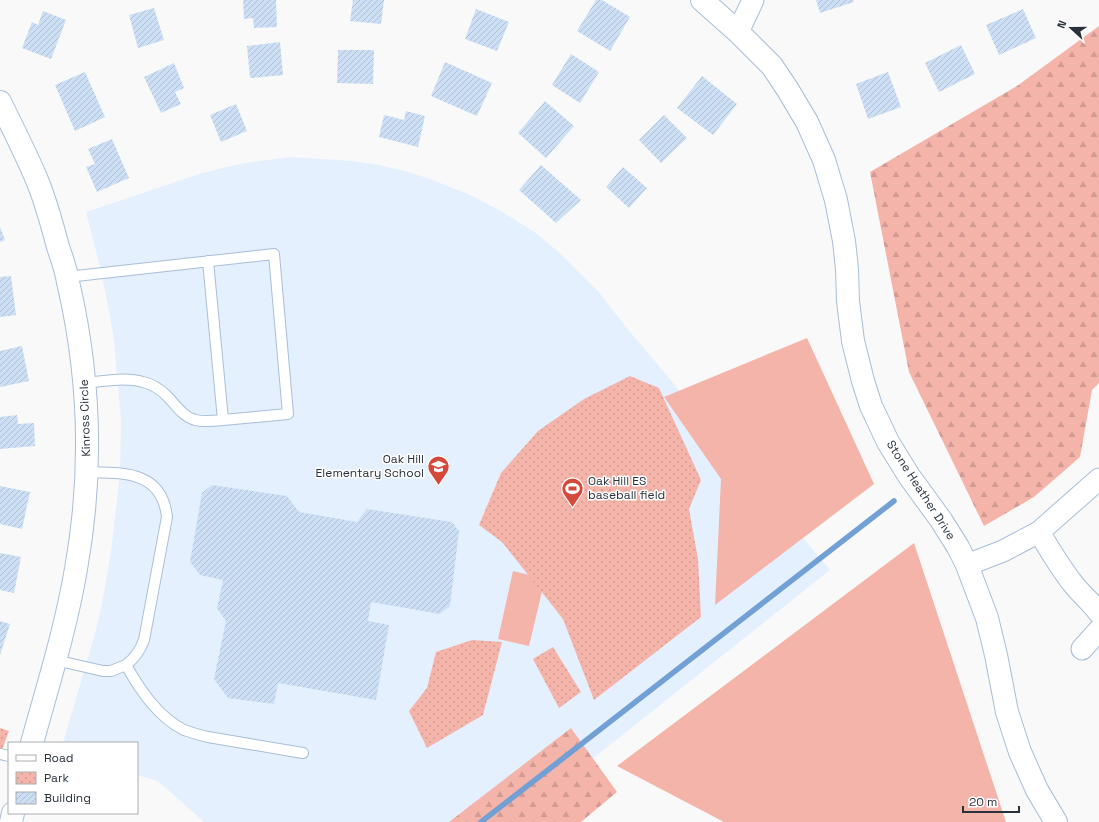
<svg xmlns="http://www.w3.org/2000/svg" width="1099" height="822" viewBox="0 0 1099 822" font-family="'Space Grotesk',sans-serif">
<defs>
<pattern id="forest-firs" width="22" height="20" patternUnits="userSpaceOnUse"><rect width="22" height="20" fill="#f4b4aa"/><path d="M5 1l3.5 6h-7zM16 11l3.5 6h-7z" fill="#d19b93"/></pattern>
<pattern id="park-dots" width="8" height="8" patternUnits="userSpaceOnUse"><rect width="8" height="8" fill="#f4b4aa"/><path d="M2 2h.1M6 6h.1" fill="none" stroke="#d19b93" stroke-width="1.8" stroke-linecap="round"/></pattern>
<pattern id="building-hatch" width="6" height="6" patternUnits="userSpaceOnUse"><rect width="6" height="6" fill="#ccdff5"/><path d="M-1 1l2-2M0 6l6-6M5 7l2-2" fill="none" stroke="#afc0d3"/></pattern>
</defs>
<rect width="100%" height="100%" fill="#f9f9f9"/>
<!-- built -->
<path fill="#e5f0fe" d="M291,157l61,4 27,4 26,6 25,8 38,15 33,17 32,20 15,12 14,12 36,36 28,36 204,243 -317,252h-309l-46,-41 -21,-6v-32h-74l33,-113 6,-26 9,-52 9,-79 1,-53 -7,-79 -4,-26 -11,-52 -13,-51 113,-38 23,-6 23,-5z"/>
<!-- grass -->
<path fill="#f4b4aa" d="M807,338l67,146 -159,121 6,-126 -57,-82z
M914,543l92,279h-282l-107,-56z
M513,571l32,8 -16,67 -31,-7z"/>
<!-- forest -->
<path fill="url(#forest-firs)" d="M1099,26v357l-7,7 -12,67 -46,40 -50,29 -75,-154 -39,-200 147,-86z
M571,728l46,64 -36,30h-132z"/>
<!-- park -->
<path fill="url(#park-dots)" d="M630,376l29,12 42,92 -12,29 9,50 3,58 -107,83 -31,-81 -61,-77 -23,-17 22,-52 37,-42 46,-32z
M472,640l30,2 -19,73 -56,33 -18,-37 18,-23 9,-36z
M553,647l28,45 -22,16 -26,-49z
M0,728l9,3 -9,24z"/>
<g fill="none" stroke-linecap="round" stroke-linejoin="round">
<!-- stream -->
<path stroke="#72a0d4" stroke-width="5.5" d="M481,822l413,-321"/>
</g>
<!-- building -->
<path fill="url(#building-hatch)" d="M243,0h33l1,27 -23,1 -1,-10 -9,1z
M353,0h31l-3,24 -31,-3z
M596,0h6l28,17 -20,34 -33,-20z
M816,0h37l1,2 -34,11z
M154,8l10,32 -26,8 -9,-33z
M476,9l33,13 -12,29 -32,-12z
M1023,9l13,29 -37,17 -13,-30z
M43,11l23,9 -15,39 -29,-11 10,-26 6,3z
M280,42l3,33 -33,3 -3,-32z
M961,45l14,29 -36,18 -14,-29z
M338,50h36l-1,34 -36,-1z
M571,54l28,18 -19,31 -28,-18z
M445,62l47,21 -15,33 -46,-20z
M174,63l10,25 -9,4 6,12 -20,9 -17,-36z
M85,72l20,45 -30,14 -20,-46z
M888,72l13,35 -33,12 -12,-35z
M702,76l35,28 -24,31 -36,-27z
M545,101l29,25 -28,32 -28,-25z
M236,104l11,27 -26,11 -11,-27z
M406,111l19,5 -7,31 -39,-10 5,-22 20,5z
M664,115l23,23 -26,25 -22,-23z
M112,139l17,39 -32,14 -11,-25 9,-3 -7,-15z
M541,165l40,35 -25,23 -37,-33z
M623,167l24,21 -18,20 -23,-21z
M0,227l5,13 -5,2z
M11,276l5,39 -16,2v-40z
M22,346l7,35 -29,6v-36z
M17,415l1,9 16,-1 1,23 -35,3v-32z
M212,485l75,11 12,16 58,10 10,-13 85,13 7,9 -9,75 -10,8 -69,-12 -3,19 21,4 -13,75 -98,-17 -4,21 -46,-6 -14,-19 12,-58 -9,-13 6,-28 -23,-5 -10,-13 12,-69z
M0,486l30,6 -8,37 -22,-5z
M0,553l21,4 -7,36 -14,-3z
M0,621l10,3 -10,31z"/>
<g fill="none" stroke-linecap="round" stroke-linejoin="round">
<defs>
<path id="service" d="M67,277l207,-23 14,160 -65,6 -15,-159
M84,383c19,-2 41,-6 59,-1 9,2 18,8 24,14 9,9 15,20 28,24 9,2 19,1 28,0
M86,472c36,1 76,-2 81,45l-23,123c-4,11 -9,18 -18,25
M55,660l48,11h8l15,-6c14,25 32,52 58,65 8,3 16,5 24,7l95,16
M0,754l9,2"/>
<path id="minor" d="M738,32l15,-32
M1039,532c11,18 22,37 35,53 8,10 18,18 25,28
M967,565l36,-14 36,-19 60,-53
M1082,649l17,-19"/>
<path id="tertiary" d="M702,0l36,32 34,34 16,24 19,32 17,38 12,40 8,41 3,28 1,32 5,40 10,40 8,25 17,36 21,34 32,44 17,27 9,18 20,53 9,37 11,57 13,40 17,38 19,32
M0,102c13,26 26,52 37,78 9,22 15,44 21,67 4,11 8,23 10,35 22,94 25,192 8,287 -10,59 -28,116 -44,174
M11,822l2,-9"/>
</defs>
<!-- service casing -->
<use href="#service" stroke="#a8bed7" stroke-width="12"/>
<!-- minor casing -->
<use href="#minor" stroke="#a8bed7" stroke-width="23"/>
<!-- tertiary casing -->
<use href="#tertiary" stroke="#a8bed7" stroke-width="24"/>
<!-- service -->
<use href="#service" stroke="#fff" stroke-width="10"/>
<!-- minor -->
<use href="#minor" stroke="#fff" stroke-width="21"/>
<!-- tertiary -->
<use href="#tertiary" stroke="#fff" stroke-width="22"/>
</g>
<!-- icons -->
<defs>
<symbol id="school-pin" viewBox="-11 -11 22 30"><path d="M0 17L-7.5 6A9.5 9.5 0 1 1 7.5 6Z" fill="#d6483a" stroke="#fff"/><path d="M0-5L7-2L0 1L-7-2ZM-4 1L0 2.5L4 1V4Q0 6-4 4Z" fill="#fff"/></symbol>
<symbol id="stadium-pin" viewBox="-11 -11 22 30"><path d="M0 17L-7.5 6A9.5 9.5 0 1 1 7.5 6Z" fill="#d6483a" stroke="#fff"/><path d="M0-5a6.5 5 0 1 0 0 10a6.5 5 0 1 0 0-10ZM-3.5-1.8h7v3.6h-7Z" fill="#fff"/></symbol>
</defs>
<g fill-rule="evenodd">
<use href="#school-pin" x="426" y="454" width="25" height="34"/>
<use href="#stadium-pin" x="560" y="476" width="25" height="34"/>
</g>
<g text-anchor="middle" stroke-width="3" stroke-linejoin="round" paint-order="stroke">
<!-- street labels -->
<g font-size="12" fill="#29313b" stroke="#fff">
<text transform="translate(85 418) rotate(-92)" y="4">Kinross Circle</text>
<text transform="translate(921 490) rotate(57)" y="4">Stone Heather Drive</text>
</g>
<!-- poi labels -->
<g font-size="12" fill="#29313b" stroke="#fff" text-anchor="end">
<text x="424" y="463">Oak Hill<tspan x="424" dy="14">Elementary School</tspan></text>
<text x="588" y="485" text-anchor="start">Oak Hill ES<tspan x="588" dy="14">baseball field</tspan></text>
</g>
</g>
<!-- legend -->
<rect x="8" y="742" width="130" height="72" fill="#ffffff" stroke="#a9adb1"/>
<rect x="16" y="755" width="20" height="6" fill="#ffffff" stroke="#a9adb1"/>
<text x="44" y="762" font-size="12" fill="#29313b">Road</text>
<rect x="16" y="772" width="20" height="12" fill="url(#park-dots)" stroke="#a9adb1"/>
<text x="44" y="782" font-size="12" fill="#29313b">Park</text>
<rect x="16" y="792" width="20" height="12" fill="url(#building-hatch)" stroke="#a9adb1"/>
<text x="44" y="802" font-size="12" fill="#29313b">Building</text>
<!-- north arrow -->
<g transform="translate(1071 28) rotate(291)" stroke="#ffffff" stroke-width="3" paint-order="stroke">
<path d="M0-3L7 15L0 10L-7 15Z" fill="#29313b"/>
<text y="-6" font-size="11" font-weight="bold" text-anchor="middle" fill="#29313b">N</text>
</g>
<!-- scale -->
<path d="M963 806v6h56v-6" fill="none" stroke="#29313b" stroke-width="2"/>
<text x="969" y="806" font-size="12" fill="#29313b" stroke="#ffffff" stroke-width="3" paint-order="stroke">20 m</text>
</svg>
